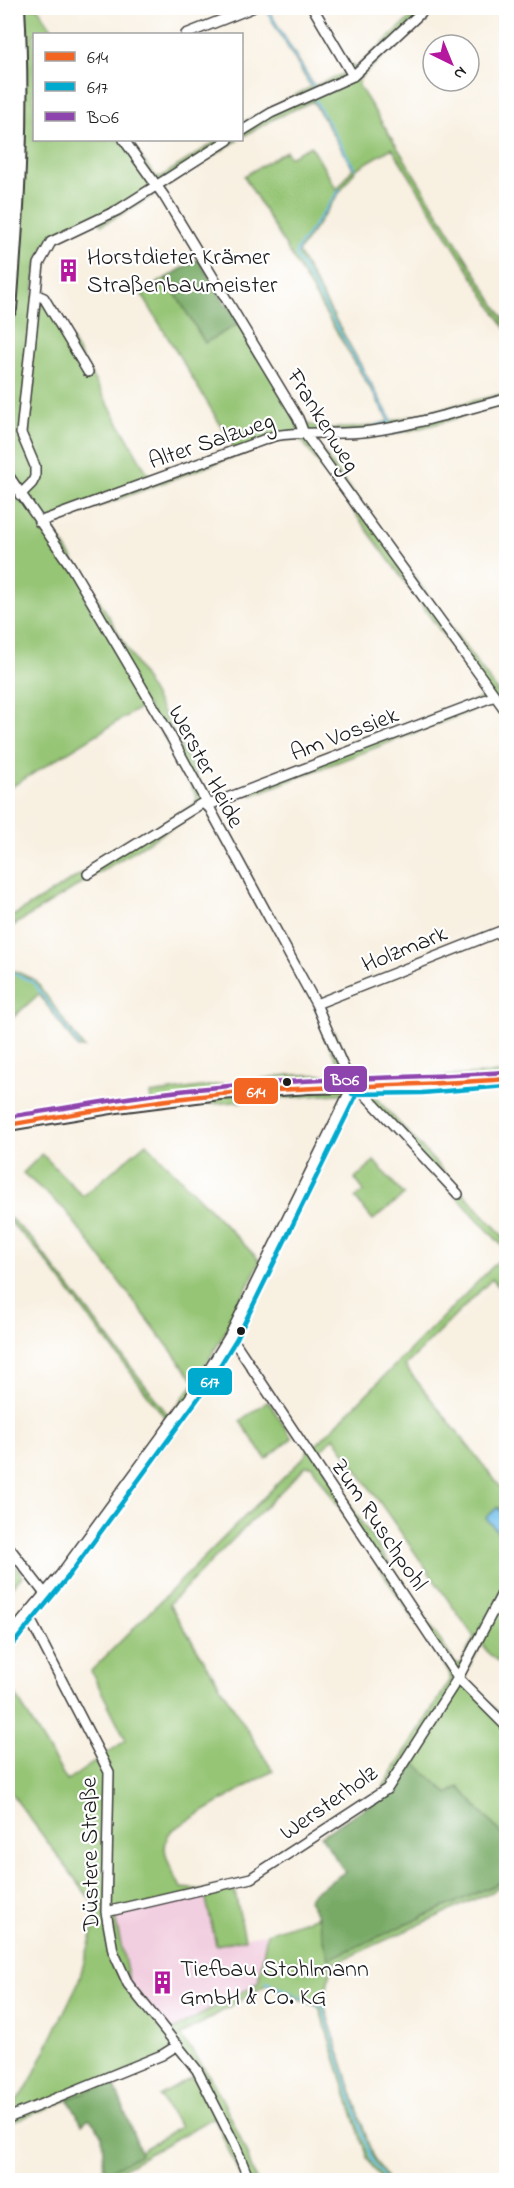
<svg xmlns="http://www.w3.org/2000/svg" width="514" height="2188" viewBox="0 0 514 2188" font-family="'Indie Flower',sans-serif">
<rect width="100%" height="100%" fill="#fff"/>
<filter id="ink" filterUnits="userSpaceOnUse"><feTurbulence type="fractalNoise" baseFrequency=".0167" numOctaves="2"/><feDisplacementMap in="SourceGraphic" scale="12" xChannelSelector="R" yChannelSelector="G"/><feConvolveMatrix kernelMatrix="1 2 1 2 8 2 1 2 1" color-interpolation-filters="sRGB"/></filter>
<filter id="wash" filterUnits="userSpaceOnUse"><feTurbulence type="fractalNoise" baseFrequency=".008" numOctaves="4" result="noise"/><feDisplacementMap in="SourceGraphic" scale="24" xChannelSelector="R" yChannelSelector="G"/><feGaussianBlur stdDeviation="1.35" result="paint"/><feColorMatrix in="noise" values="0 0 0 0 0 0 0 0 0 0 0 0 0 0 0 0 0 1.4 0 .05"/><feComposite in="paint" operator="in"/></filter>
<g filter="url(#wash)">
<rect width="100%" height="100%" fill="#f8f0e1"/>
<!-- built -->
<path fill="#f2cfe0" d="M204,1890l12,54 51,-11 -8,50 -89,49 -40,-48 -16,-71z"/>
<!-- green -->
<path fill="#95c574" stroke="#587048" stroke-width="1.5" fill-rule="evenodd" d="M8,8h30l18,26h-22v106h95l26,36 6,1 57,-37h20c-46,29 -89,61 -137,85l-5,-8c-51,20 -57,20 -63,76l22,18 93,163 7,2 79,-29 -93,-154 25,-15 39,65 26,-43 74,122c15,10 69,7 84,-2l-145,-244 42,-25 3,6 22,-11 26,44 16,-22 -40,-67 -36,16 -35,20v-14l69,-36 -46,-79h2l47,78 29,-12 2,-6 6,-3 6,2 64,-59h13l-75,71v7l147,236v8l-114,-182 -36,21 -58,83 94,169 114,-28v10c-60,18 -124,41 -187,35l-3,4 190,261v18l-10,-15 -7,-2 -237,91 -4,-8 236,-90 1,-5 -182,-250 -6,-3 -21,2 -223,82 -1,5c59,85 108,178 156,270l-9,13 -191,118v-10l187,-115 2,-7 -51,-93 -138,85z
M8,968l27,12 49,68h-6l-39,-54 -31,28z
M335,1032l22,48 149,-7v21l-4,-5 -85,4 -41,-1 -2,4 132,143v56l-14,-16 -87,87 101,128v22l-8,-9 -12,11 20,23v128l-18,-16 -6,-10 -17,31 1,5 40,41v119l-47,-52 -11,7 -65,-7 67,-106v-7l-138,-208h-6l-137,138 104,167 -101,59c-16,19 0,38 9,58l23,2 29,-6 12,55 -29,6 -12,-55 -90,24 16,70 40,48 88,-49 9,-50 51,-17 11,43 177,-79v5l-175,80 -7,40 48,150 16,25h-7l-14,-22 -48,-151 -53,-22 -86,51c35,40 59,94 76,144h-14l-28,-63 -111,63h-10l87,-53 -21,-31 34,-19 -10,-19 -6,-2 -169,68v-14l19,-22 51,-105 21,-72 -91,-122v-107l59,99 59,-41 -35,-69 214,-215 5,-11h6l189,-191v-5l-145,-157 -208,17 -2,-15 139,-19h54l-18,-39zM334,1437l140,200 -13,27 -6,-1 -138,-208z
M146,1143l114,118 -37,75 -27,45 15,-5 -59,82 -8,-8 22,-31 -127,-167 -31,-32v-4l25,24 136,176 26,-34 -130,-172 -42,-37 19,-19 41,42z
M374,1161l30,34 -31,25 -18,-22 9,-7 -9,-12z
M268,1401l24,37 -26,21 -26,-38z
M8,1556l15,20 -15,14z"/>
<!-- forest -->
<path fill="#78aa66" stroke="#4a6341" stroke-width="1.5" d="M198,259l40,65 -33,19 -39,-65z
M410,1758l38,36 11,-7 47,52v41l-177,79 -11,-43 -10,-16 5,-7 32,-21 -24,-36 62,-40z
M113,2081l28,73 -37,20 -2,-40 -13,-16 -7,6 -14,-25z"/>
<!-- water -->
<path fill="#70bfeb" stroke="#466e84" stroke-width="1.5" d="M497,1508l9,8v25l-20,-23z"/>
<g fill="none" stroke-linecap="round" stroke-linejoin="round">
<!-- stream -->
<path stroke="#70bfeb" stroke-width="2" d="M215,8l4,5
M266,8l47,79
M315,100l40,69
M340,189l-43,60 -1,7 94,163v3l-15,4
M320,438l29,1 57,-9
M8,971l25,11 46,64
M265,1982l57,24 48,151 15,23"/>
</g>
</g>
<g filter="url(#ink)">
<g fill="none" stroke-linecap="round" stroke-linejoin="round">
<defs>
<path id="minor" d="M313,8l40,68
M186,34l66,-26
M242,131l29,-18 82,-37 73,-68
M124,140l40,56 134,222 5,13 203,280
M37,295l7,3 44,74
M8,475l62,90 100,170 146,269 36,83 -122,248 -28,46 -141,193 -53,64
M20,495l12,-12 3,-6v-11l-14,-33 18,-169 12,-22 67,-32 110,-70
M39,522l235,-86c35,-6 63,0 97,-5 45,-6 91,-21 135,-32
M206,806l289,-110
M88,874l116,-72
M316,1004l190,-75
M358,1087l100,107
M230,1335l228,343 48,48
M8,1546l37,48
M28,1615l81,157 -3,140 7,39 15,33 69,86 38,75 14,35
M106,1912l145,-34 136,-89 71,-111 48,-92
M8,2118l154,-63 16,-10"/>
<path id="tertiary" d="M8,1125l109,-18 103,-13 89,-6 112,-2 85,-7"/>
<path id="motorway" d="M8,309c8,-101 14,-200 8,-301"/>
</defs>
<!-- minor casing -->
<use href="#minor" stroke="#3d3c3a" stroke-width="12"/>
<!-- tertiary casing -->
<use href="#tertiary" stroke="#3d3c3a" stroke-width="14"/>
<!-- motorway casing -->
<use href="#motorway" stroke="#3d3c3a" stroke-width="20"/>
<!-- minor -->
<use href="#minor" stroke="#fff" stroke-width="9"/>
<!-- tertiary -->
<use href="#tertiary" stroke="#fff" stroke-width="10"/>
<!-- motorway -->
<use href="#motorway" stroke="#fff" stroke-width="16"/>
<defs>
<path id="bus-1" d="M8,1125c70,-12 141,-24 212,-31 95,-9 191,-7 286,-15"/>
<path id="bus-2" d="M352,1094l70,-1 84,-7
M14,1643l53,-65 141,-193 29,-47 122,-248"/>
<path id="bus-3" d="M8,1117c70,-11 140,-24 211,-30 95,-10 191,-8 286,-15"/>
</defs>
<!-- bus-1 casing -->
<use href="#bus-1" stroke="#fff" stroke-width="9"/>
<!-- bus-2 casing -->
<use href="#bus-2" stroke="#fff" stroke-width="9"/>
<!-- bus-3 casing -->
<use href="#bus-3" stroke="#fff" stroke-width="9"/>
<!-- bus-1 -->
<use href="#bus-1" stroke="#f26522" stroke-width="4.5"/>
<!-- bus-2 -->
<use href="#bus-2" stroke="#00a9ce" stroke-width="4.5"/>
<!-- bus-3 -->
<use href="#bus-3" stroke="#8e44ad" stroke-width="4.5"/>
</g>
</g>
<!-- icons -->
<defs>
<symbol id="building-bare" viewBox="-9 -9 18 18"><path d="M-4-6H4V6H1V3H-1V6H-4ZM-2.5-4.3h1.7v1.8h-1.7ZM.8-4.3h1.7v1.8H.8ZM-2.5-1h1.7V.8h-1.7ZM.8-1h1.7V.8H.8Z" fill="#b5179e" stroke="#fff" stroke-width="2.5" paint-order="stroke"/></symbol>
</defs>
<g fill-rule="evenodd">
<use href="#building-bare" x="52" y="254" width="33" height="33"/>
<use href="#building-bare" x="146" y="1966" width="33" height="33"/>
</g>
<!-- markers -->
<g fill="#1c1c1c" stroke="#fff" stroke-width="2">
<circle cx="287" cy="1082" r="5"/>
<circle cx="241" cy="1331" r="5"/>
</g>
<g text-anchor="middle" stroke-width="4.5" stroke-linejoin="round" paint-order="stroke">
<!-- poi labels -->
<g font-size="24" fill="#1c1c1c" stroke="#fff" text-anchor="start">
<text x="87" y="264">Horstdieter Krämer<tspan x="87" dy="28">Straßenbaumeister</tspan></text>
<text x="180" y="1976">Tiefbau Stohlmann<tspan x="180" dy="28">GmbH &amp; Co. KG</tspan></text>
</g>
<!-- street labels -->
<g font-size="24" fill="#1c1c1c" stroke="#fff">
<text transform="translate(324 420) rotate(58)" y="8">Frankenweg</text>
<text transform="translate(211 440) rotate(-19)" y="8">Alter Salzweg</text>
<text transform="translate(344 733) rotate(-21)" y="8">Am Vossiek</text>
<text transform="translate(207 766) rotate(62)" y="8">Werster Heide</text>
<text transform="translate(404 948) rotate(-22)" y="8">Holzmark</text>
<text transform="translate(380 1524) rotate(56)" y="8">Zum Ruschpohl</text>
<text transform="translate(328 1802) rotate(-35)" y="8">Wersterholz</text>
<text transform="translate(89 1854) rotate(-91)" y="8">Düstere Straße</text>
</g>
</g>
<g stroke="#fff" stroke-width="2">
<rect x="323" y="1065" width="45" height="28" rx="6" fill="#8e44ad"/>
<rect x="233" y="1077" width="46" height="28" rx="6" fill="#f26522"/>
<rect x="187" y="1367" width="46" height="29" rx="6" fill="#00a9ce"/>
</g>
<g font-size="16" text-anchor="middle" font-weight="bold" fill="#fff">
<text x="345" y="1085">BO6</text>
<text x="256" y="1097">614</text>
<text x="210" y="1387">617</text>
</g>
<!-- margin -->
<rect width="514" height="2188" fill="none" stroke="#fff" stroke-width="30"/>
<!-- legend -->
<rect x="33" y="33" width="210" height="108" fill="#ffffff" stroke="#a4a4a4" stroke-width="1.5"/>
<rect x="45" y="52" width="30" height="9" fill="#f26522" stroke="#a4a4a4" stroke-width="1.5"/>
<text x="87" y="63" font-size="18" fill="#1c1c1c">614</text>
<rect x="45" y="82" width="30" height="9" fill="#00a9ce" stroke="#a4a4a4" stroke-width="1.5"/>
<text x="87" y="93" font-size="18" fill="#1c1c1c">617</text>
<rect x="45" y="112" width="30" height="9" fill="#8e44ad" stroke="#a4a4a4" stroke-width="1.5"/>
<text x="87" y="123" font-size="18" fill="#1c1c1c">BO6</text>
<!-- north arrow -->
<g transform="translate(451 63) rotate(137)"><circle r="28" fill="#ffffff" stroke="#a4a4a4" stroke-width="1.5"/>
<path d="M0-4.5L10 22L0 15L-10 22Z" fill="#b5179e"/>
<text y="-9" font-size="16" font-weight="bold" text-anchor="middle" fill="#1c1c1c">N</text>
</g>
</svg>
